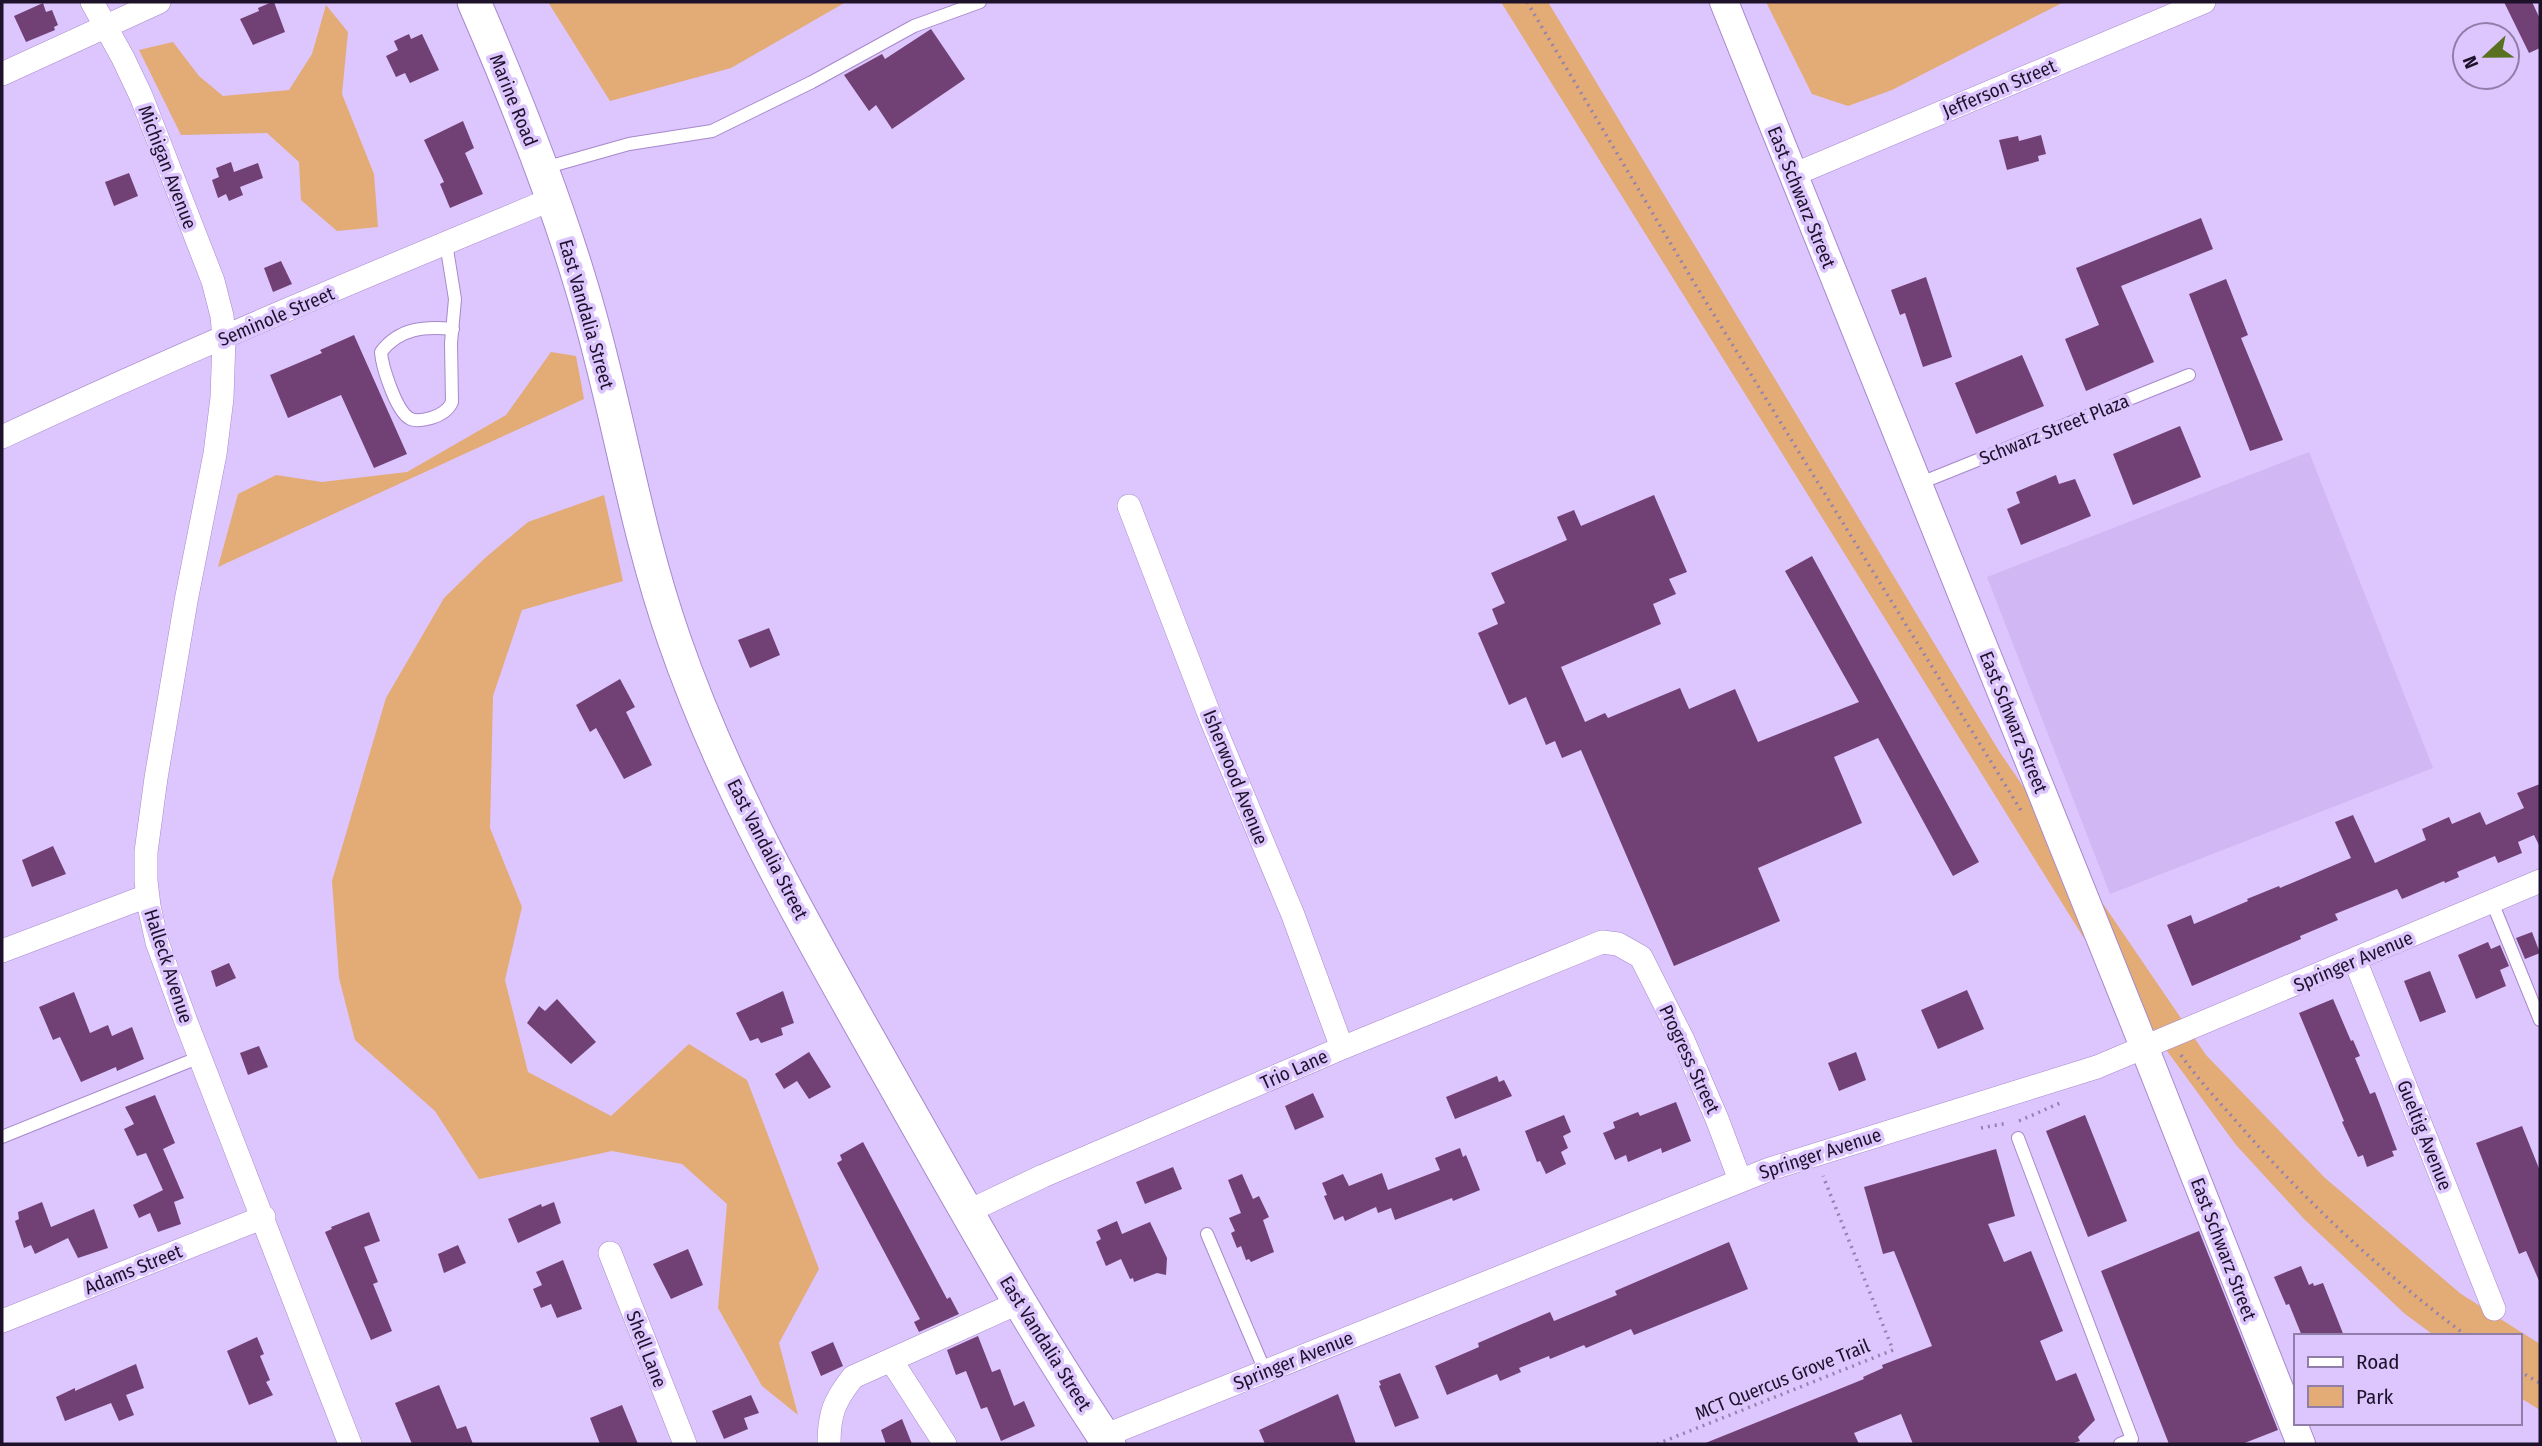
<svg xmlns="http://www.w3.org/2000/svg" width="2542" height="1446" viewBox="0 0 2542 1446" font-family="'Fira Sans Condensed',sans-serif">
<rect width="100%" height="100%" fill="#ddc5fd"/>
<!-- built -->
<path fill="#d1b7f3" d="M2309,452l124,316 -323,126 -123,-317z"/>
<!-- green -->
<path fill="#e3ab76" d="M548,2h298l-115,66 -121,33z
M1501,2h47l451,749 207,304 119,123 136,116 79,50v66l-21,-13v-61h-84l-30,-22 -100,-94 -69,-75 -154,-210z
M1766,2h298l-172,88 -44,16 -36,-12z
M326,5l22,27 -6,62 32,80 4,53 -41,4 -36,-31 -2,-38 -32,-29 -86,2 -42,-85 34,-8 26,34 24,20 66,-6 23,-36z
M551,352l25,4 8,43 -366,168 20,-73 38,-19 46,7 85,-10 99,-57z
M604,495l19,86 -101,29 -29,86 -3,132 32,79 -17,73 23,92 83,44 78,-72 58,36 72,189 -40,74 19,72 -36,-29 -44,-78 9,-104 -45,-40 -70,-13 -133,28 -44,-68 -80,-71 -16,-62 -7,-97 54,-183 58,-100 41,-40 43,-36z"/>
<!-- building -->
<path fill="#714074" d="M272,2h2l11,30 -32,13 -13,-26 19,-8 -1,-3z
M2504,2h28l8,17v29l-11,5z
M43,3l3,9 6,-2 6,15 -4,2 1,3 -29,12 -12,-26z
M931,29l34,50 -73,50 -16,-24 -7,6 -25,-36 38,-21 3,5z
M409,34l2,5 11,-5 17,36 -29,13 -5,-10 -9,4 -10,-21 12,-6 -4,-9z
M463,121l11,27 -9,5 18,41 -33,14 -10,-24 4,-2 -20,-42z
M2041,135l5,19 -8,2 1,5 -32,9 -8,-30 19,-4 1,5z
M231,162l3,10 24,-9 5,15 -23,9 3,8 -14,6 -3,-7 -8,4 -6,-18 7,-3 -3,-9z
M129,173l9,23 -24,10 -9,-24z
M2201,218l12,31 -92,37 33,76 -68,29 -21,-52 34,-14 -23,-57z
M281,261l11,23 -19,8 -9,-24z
M1926,277l26,80 -29,10 -18,-54 -5,2 -9,-25z
M2226,279l22,56 -7,3 42,102 -33,11 -61,-157z
M354,335l53,119 -33,14 -33,-73 -53,23 -18,-43 52,-22 -2,-3z
M2022,355l22,51 -68,28 -21,-51z
M2180,426l21,51 -68,28 -20,-51z
M2056,475l3,9 16,-5 16,37 -70,29 -14,-36 13,-6 -4,-11z
M1654,495l33,77 -18,7 7,15 -23,10 8,20 -100,43 24,55 20,-9 3,5 72,-30 9,21 46,-20 23,53 101,-40 -74,-131 27,-15 167,306 -26,14 -75,-138 -44,19 28,66 -104,45 22,53 -106,45 -93,-216 -19,8 -7,-17 -9,4 -20,-48 -17,8 -31,-72 20,-9 -6,-15 13,-6 -14,-30 76,-33 -10,-23 17,-7 7,16z
M769,628l11,27 -30,13 -12,-28z
M620,679l15,28 -9,5 26,53 -28,14 -28,-51 -6,4 -14,-27z
M2540,784v63l-6,-12 -16,7 4,11 -24,10 -3,-7 -38,16 2,5 -14,6 -1,-2 -42,18 -5,-10 -62,25 3,6 -38,16 1,3 -109,47 -25,-61 24,-10 3,9 54,-23 -1,-2 32,-13 1,2 71,-30 -16,-36 18,-7 22,48 51,-23 -4,-11 27,-12 3,7 28,-12 6,13 38,-17 -7,-15z
M53,846l13,28 -34,13 -10,-27z
M2532,932l8,21 -15,6 -9,-21z
M2488,942l3,7 9,-4 9,21 -9,4 6,16 -30,13 -18,-44z
M229,963l7,15 -20,9 -5,-16z
M2430,971l16,41 -26,10 -16,-41z
M1967,990l17,39 -46,20 -17,-39z
M783,991l11,32 -13,5 2,7 -22,8 -3,-5 -8,3 -14,-28z
M74,992l16,41 18,-8 4,11 20,-9 12,32 -27,12 -1,-4 -35,15 -21,-45 -7,3 -14,-33z
M557,999l39,43 -25,22 -44,-41 12,-17 6,5z
M2333,999l18,42 2,-1 7,16 -5,2 15,36 5,-2 22,58 -5,1 2,5 -27,11 -4,-12 -5,2 -16,-35 2,-1 -45,-108z
M259,1046l9,21 -20,8 -8,-22z
M809,1052l22,35 -22,12 -12,-18 -13,8 -9,-15z
M1856,1052l10,28 -27,11 -11,-28z
M1497,1076l2,6 5,-2 8,16 -57,23 -9,-22z
M1313,1093l11,24 -29,13 -10,-24z
M155,1095l20,48 -12,6 21,49 -10,4 7,22 -23,8 -8,-19 -11,5 -6,-13 30,-15 -17,-37 -9,3 -13,-27 10,-5 -9,-17z
M1676,1102l15,39 -29,12 -1,-5 -33,14 -2,-7 -11,5 -12,-27 12,-5 -2,-6 25,-10 2,4z
M1564,1115l7,17 -8,4 5,12 -7,4 5,12 -20,10 -6,-13 -3,1 -12,-31z
M2085,1115l42,106 -39,16 -42,-106z
M2522,1126l18,45v112l-14,-32 -7,3 -43,-111z
M863,1142l84,157 3,-2 9,17 -40,18 -5,-10 6,-3 -83,-156 5,-3 -2,-5z
M1460,1148l3,9 3,-2 14,35 -27,11 -1,-3 -57,22 -4,-12 -13,5 -2,-6 -31,14 -2,-5 -9,4 -10,-24 3,-1 -5,-12 21,-9 6,12 33,-13 6,17 52,-20 -5,-12z
M1996,1149l19,67 -27,8 16,38 27,-11 32,80 -23,10 16,40 20,-8 19,47 -17,17 2,4 -9,3h-158l-12,-30 -47,19 5,11h-156l161,-65 -1,-2 20,-9 -1,-3 50,-19 -38,-95 -11,3 -19,-67z
M1173,1167l9,22 -37,15 -9,-22z
M1242,1174l11,25 6,-3 10,21 -6,3 11,32 -23,10 -2,-3 -3,1 -5,-14 -4,2 -6,-15 4,-2 -6,-13 12,-5 -13,-33z
M42,1202l9,25 43,-18 14,39 -30,10 -10,-20 -33,16 -4,-9 -7,3 -9,-27 4,-2 -1,-7z
M554,1202l7,21 -43,20 -10,-24 33,-15 1,3z
M369,1212l11,29 -16,6 14,35 -5,2 19,47 -21,9 -46,-108 7,-3 -1,-2z
M1117,1221l5,13 28,-12 17,36 -1,17 -9,-2 -23,9 -1,-4 -3,1 -9,-20 -15,7 -10,-24 5,-3 -4,-9z
M2199,1231l79,199 -36,14h-73l-68,-173z
M1729,1242l19,47 -114,46 -3,-6 -45,19 -2,-3 -34,14 -1,-3 -30,12 2,4 -21,9 -3,-7 -50,21 -12,-29 44,-19 -1,-4 72,-31 4,9 63,-26 -2,-4z
M458,1245l8,18 -22,10 -6,-19z
M688,1249l15,36 -32,14 -18,-35z
M563,1260l19,49 -25,9 -6,-14 -10,4 -8,-19 9,-4 -6,-13z
M2301,1266l8,19 4,-2 1,3 9,-3 21,53h-42l-13,-32 -3,1 -12,-28z
M978,1336l14,36 8,-3 14,37 10,-5 11,25 -34,15 -14,-34 -6,2 -15,-38 -10,4 -9,-25z
M257,1337l7,17 -4,2 10,24 -4,2 7,13 -24,10 -22,-54z
M833,1342l10,24 -22,10 -10,-24z
M136,1364l8,24 -18,7 8,20 -15,6 -8,-18 -46,18 -9,-24 19,-9v3z
M1400,1373l19,45 -24,9 -16,-41 2,-1 -2,-4z
M439,1385l18,44 9,-3 7,18h-61l-17,-41z
M1338,1394l18,50h-91l-6,-14z
M751,1395l8,18 -15,5 4,11 -24,10 -12,-28z
M622,1405l16,39h-38l-10,-26z
M902,1419l10,25h-26l-5,-14z"/>
<g fill="none" stroke-linecap="round" stroke-linejoin="round">
<defs>
<path id="service" d="M544,168l85,-24 83,-13 100,-49 102,-56 66,-24
M446,243l9,56 -4,44 1,59c-4,9 -11,13 -21,16 -7,2 -16,4 -22,0 -13,-8 -27,-51 -28,-66 18,-24 44,-26 72,-23
M1918,484l271,-109
M2492,902l48,118
M2,1137l198,-80
M2018,1138l114,301 -12,5
M1207,1234l58,137"/>
<path id="minor" d="M92,2l31,56 18,38 72,185 9,35 2,23 -2,59 -7,56 -29,147 -30,177 -10,74v29l3,25 8,36 28,77 165,425
M2,74l157,-72
M1793,175l411,-173
M2,437c181,-85 366,-162 550,-238
M1129,506l82,213 82,196 49,133
M2,951l145,-55
M2355,960l139,349
M967,1212l76,-36 299,-128 260,-106 16,2 23,13 42,83 34,79 23,61
M610,1253l75,191
M2,1321l262,-104
M891,1360l54,84
M1104,1436l666,-267 327,-102 443,-186
M829,1444c0,-30 5,-43 24,-67l167,-75"/>
<path id="tertiary" d="M1724,2l411,1022 166,420"/>
<path id="secondary" d="M474,2c40,92 78,186 107,283 36,117 52,237 93,354 52,151 133,291 211,429 72,127 143,255 224,376"/>
</defs>
<!-- service casing -->
<use href="#service" stroke="#a789cc" stroke-width="14"/>
<!-- minor casing -->
<use href="#minor" stroke="#a789cc" stroke-width="24"/>
<!-- tertiary casing -->
<use href="#tertiary" stroke="#a789cc" stroke-width="30"/>
<!-- secondary casing -->
<use href="#secondary" stroke="#a789cc" stroke-width="35"/>
<!-- path -->
<path stroke="#9682af" stroke-width="3.5" stroke-dasharray="2 5" stroke-linecap="butt" d="M1527,2l166,279 329,531
M2181,1055c18,26 41,50 62,74 67,77 142,146 224,207
M2019,1121l41,-18
M1981,1128l27,-5
M2519,1371l21,12
M1657,1444l236,-94 -70,-174"/>
<!-- service -->
<use href="#service" stroke="#fff" stroke-width="12"/>
<!-- minor -->
<use href="#minor" stroke="#fff" stroke-width="23"/>
<!-- tertiary -->
<use href="#tertiary" stroke="#fff" stroke-width="28"/>
<!-- secondary -->
<use href="#secondary" stroke="#fff" stroke-width="33"/>
</g>
<g text-anchor="middle" stroke-width="7" stroke-linejoin="round" paint-order="stroke">
<!-- street labels -->
<g font-size="19" fill="#1e122b" stroke="#ddc5fd">
<text transform="translate(1999 88) rotate(-23)" y="7">Jefferson Street</text>
<text transform="translate(514 100) rotate(68)" y="7">Marine Road</text>
<text transform="translate(168 167) rotate(69)" y="7">Michigan Avenue</text>
<text transform="translate(1802 197) rotate(68)" y="7">East Schwarz Street</text>
<text transform="translate(587 314) rotate(74)" y="7">East Vandalia Street</text>
<text transform="translate(276 316) rotate(-23)" y="7">Seminole Street</text>
<text transform="translate(2054 429) rotate(-22)" y="7">Schwarz Street Plaza</text>
<text transform="translate(2014 722) rotate(68)" y="7">East Schwarz Street</text>
<text transform="translate(1236 777) rotate(68)" y="7">Isherwood Avenue</text>
<text transform="translate(768 849) rotate(63)" y="7">East Vandalia Street</text>
<text transform="translate(2353 961) rotate(-23)" y="7">Springer Avenue</text>
<text transform="translate(169 966) rotate(72)" y="7">Halleck Avenue</text>
<text transform="translate(1690 1059) rotate(65)" y="7">Progress Street</text>
<text transform="translate(1294 1069) rotate(-24)" y="7">Trio Lane</text>
<text transform="translate(2425 1135) rotate(68)" y="7">Gueltig Avenue</text>
<text transform="translate(1820 1153) rotate(-18)" y="7">Springer Avenue</text>
<text transform="translate(2224 1249) rotate(69)" y="7">East Schwarz Street</text>
<text transform="translate(133 1269) rotate(-22)" y="7">Adams Street</text>
<text transform="translate(1046 1343) rotate(58)" y="7">East Vandalia Street</text>
<text transform="translate(647 1349) rotate(69)" y="7">Shell Lane</text>
<text transform="translate(1293 1360) rotate(-22)" y="7">Springer Avenue</text>
<text transform="translate(1782 1379) rotate(-22)" y="7">MCT Quercus Grove Trail</text>
</g>
</g>
<!-- border -->
<rect width="2542" height="1446" fill="none" stroke="#1e122b" stroke-width="7"/>
<!-- legend -->
<rect x="2294" y="1334" width="228" height="91" fill="#ddc5fd" stroke="#917da9" stroke-width="2"/>
<rect x="2308" y="1357" width="35" height="10" fill="#ffffff" stroke="#917da9" stroke-width="2"/>
<text x="2356" y="1369" font-size="21" fill="#1e122b">Road</text>
<rect x="2308" y="1386" width="35" height="21" fill="#e3ab76" stroke="#917da9" stroke-width="2"/>
<text x="2356" y="1404" font-size="21" fill="#1e122b">Park</text>
<!-- north arrow -->
<g transform="translate(2486 56) rotate(248)"><circle r="33" fill="#ddc5fd" stroke="#917da9" stroke-width="2"/>
<path d="M0-5L12 26L0 18L-12 26Z" fill="#597021"/>
<text y="-10" font-size="19" font-weight="bold" text-anchor="middle" fill="#1e122b">N</text>
</g>
</svg>
